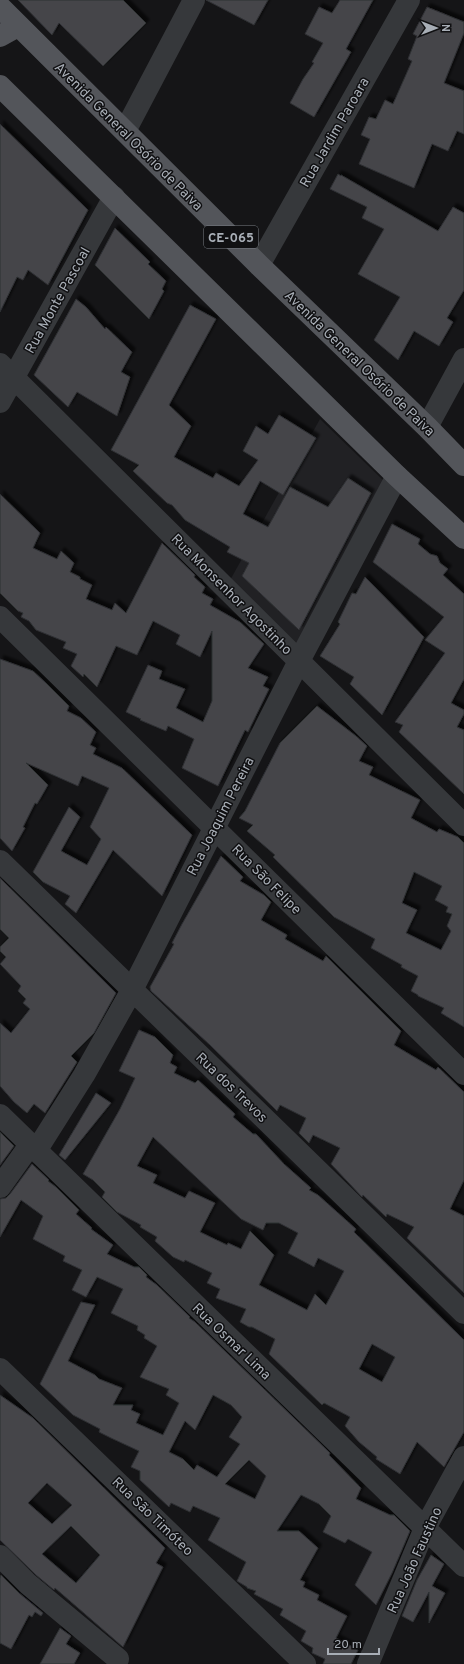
<svg xmlns="http://www.w3.org/2000/svg" width="464" height="1664" viewBox="0 0 464 1664" font-family="Overpass,sans-serif">
<defs>
<filter id="shadow"><feDropShadow dx="3.5" dy="-3.5" stdDeviation="1" flood-color="#0009"/></filter>
</defs>
<rect width="100%" height="100%" fill="#151517"/>
<!-- built -->
<path fill="#212124" d="M320,419l65,63 -88,165 -68,-65z"/>
<!-- building -->
<path fill="#44454a" stroke="#2f3033" fill-rule="evenodd" filter="url(#shadow)" d="M18,0h105l23,23 -43,43 -44,-43 -7,12z
M206,0h62l-14,25z
M340,0h33l-27,49 5,3 -37,65 -24,-14 13,-24 11,-16 -2,-1 11,-19 -18,-9 14,-27 13,6z
M427,7l37,15v11l-20,50 20,8v43l-7,-3 -9,20 -16,-7 -18,44 -55,-24 11,-25 -9,-4 8,-18 7,2 9,-19 8,4 19,-43 -4,-2 9,-23 -4,-2z
M0,124l88,86 -40,75 -20,-15 -5,10 -6,-3 -17,35z
M338,174l3,2v-1l97,56 15,-24 11,6v77l-17,28 6,4 -14,24 -25,-15 -16,29 -24,-20 26,-43 -42,-23 26,-45 -22,-11 5,-11 -37,-18z
M115,228l35,34 -2,2 18,17 -4,8 2,2 -15,28 -54,-54z
M76,299l10,8 19,22 1,-2 26,25 -11,20 9,5 -13,39 -40,-24 -9,15 -34,-32z
M190,305l26,14 -47,86 22,21 -17,31 39,21 3,-5 23,13 19,-26 -15,-9 13,-25 12,8 11,-19 37,23 -33,57 -23,-14 -17,33 25,13 22,-40 38,20 20,-29 23,15 -72,137 -57,-54 7,-13 -22,-11 3,-5 -45,-27 -13,-15 -5,-2 -34,-32 6,-6 -28,-15z
M0,494l40,39 -7,15 24,11 4,-8 13,12 -4,9 10,5v2l12,6 -6,14 26,11 3,-7 11,10 36,-70 33,32 -1,2 11,10 -3,6 11,6 -3,6 30,17 24,22 -16,24 20,9 -5,9 6,3 -21,43 -3,-2 -27,56 -36,-18 12,-29 -26,-13 -2,5 -26,-11 1,-1 -15,-7 22,-47 14,6 -3,8 26,10 -9,19 27,14 9,-21v-70l-12,26 -24,-13 4,-9 -27,-14 -16,34 -21,-9 -19,41 -13,-13 -1,3 -12,-11 6,-12 -14,-6 3,-6 -30,-12 -7,-9 -8,-4 2,-4 -5,-2 -18,-18z
M392,524l28,15 -2,5 12,10 7,2 3,7 8,6 -5,6 21,19v85l-13,24 13,7v4l-7,13 7,3v64l-65,-62 4,-7 -8,-3 50,-69 -20,-13 19,-23 -71,-55z
M365,577l59,60 -42,78 -32,-31 4,-7 -34,-21 20,-32 -2,-2 14,-29 4,1z
M0,659l33,12 13,12 23,23 -2,5 14,7 15,14 -6,13 6,3 -3,6 29,14 70,67 -30,61 -49,-46 -37,63 -11,-9 5,-8 -27,-14 -10,-10 36,-65 11,10 -19,34 26,14 14,-26 -11,-12 19,-39 -27,-12 -4,10 -52,-23 22,22 -11,19 -2,-1 -12,24 2,1 -13,23 -12,-13z
M317,706l39,30 11,10 -8,15 14,6 -4,8 51,25 -9,18 26,14 2,-3 19,8 6,6v184l-23,-14 3,-5 -26,-12v-1l-7,-4 7,-15 -17,-9 1,-2 -31,-17 4,-9 -41,-22 -61,-60 2,-2 -28,-24 6,-6 -14,-7 6,-7 35,-68zM414,872l28,14 -7,14 13,7 -2,5 6,2 -5,12 4,5 -10,19 -35,-17 11,-23 -15,-7z
M221,856l22,21 -3,4 24,14 7,7 -10,18 26,15 -2,4 38,22 3,-5 75,75 -7,14 42,25 2,-3 26,25v88l-14,29 14,7v77l-57,-55 7,-11 -27,-13 -1,3 -23,-22 -1,2 -31,-33 9,-16 -27,-13 -4,8 -10,-10 7,-15 -26,-13 -3,6 -67,-66 -59,-54 -1,-4 24,-43 -2,-1 10,-19z
M0,878l116,115 -22,40 -23,23 6,6 -32,51 -11,-9 -7,9 -13,-11 -14,-16v-63l11,10 19,-24 -7,-6 3,-4 -8,-8 3,-5 -21,-22 6,-7 -6,-6v-4l9,-9 -9,-9z
M139,1030l16,7 18,18 -3,8 7,4 -3,6 21,10 3,-3 37,34 -2,3 20,17h3l28,30 27,24 -2,2 9,5 38,34 -2,3 110,108v92l-20,35 -27,-25 -17,32 -24,-15 1,-2 -18,-15 -14,-16 5,-9 -26,-14 -2,2 -53,-51 6,-15 -23,-12h-3l-9,-5 6,-13 -30,-11 4,-9 -13,-6 5,-10 -27,-13 -1,2 -11,-5 -18,-16 2,-4 -17,-10 1,-2 -24,-13 -15,-15 3,-5 -12,-12 -10,-6 37,-65 15,-31 -16,-7zM153,1137l88,82 22,11 3,-7h13l19,10 -10,20 26,14 4,-9 26,13 -18,34 -11,-11 -8,16 -48,-25 15,-30 -24,-24 -9,18 -13,-6 -1,2 -27,-13 15,-29 -26,-12 -4,7 -32,-15 4,-8 -20,-9zM372,1344l23,13 -13,25 -23,-13z
M96,1093l15,10 -46,57 -6,-5z
M0,1132l14,14 -14,19z
M32,1164l17,16 -1,1 8,6 23,23 -3,4 16,14 -1,1 22,16 -6,9 27,13h5l8,8 -1,2 11,8 33,32 -1,1 6,4 135,131 -1,2 32,33 -5,11 34,16h4l16,16 -18,42 -16,32 -21,-20 17,-33 -24,-13 -3,4 -22,-11 8,-16 -12,-12 -18,-9 -24,36h22l19,17 -18,32 5,2 -2,5 16,8 -2,5 30,16 -11,22 22,12 -7,14h-28l2,-5 -13,-6 1,-5 -12,-7 5,-10 -26,-16 3,-6 -29,-15 2,-3 -9,-3v-1l-10,-6 9,-19 -38,-22 12,-22 -27,-12 -3,6 -19,-9 -2,4 -29,-27v-9l-9,-4 8,-16 -28,-13 -12,-6 1,-3 -27,-14 -33,-31 41,-82 14,3 -27,56 27,14 4,4 23,9 -9,17h20l-2,5 9,4 -4,9 27,12 16,-32 -13,-8 3,-6 -29,-12 17,-31 -13,-8 1,-3 -8,-5 1,-4 -27,-13 12,-24 -26,-12 -11,20 -14,-7 10,-20 -19,-9 2,-5 -32,-17 10,-23 -22,-16 -21,37v-38l6,-1 4,-4zM213,1395l18,10 11,12 -13,20 11,7 -23,33 -20,-12 -3,5 -11,-11 -14,-7 16,-31 10,9zM249,1460l17,16 -11,23 -30,-15z
M0,1395l33,23 132,130 -9,15 7,4 -40,80 -68,-59 -1,2 -18,-15 -36,-35zM47,1483l25,22 -20,19 -24,-21zM71,1526l29,29 -24,28 -34,-29z
M431,1555l13,9 -12,22 13,7 -16,30v-31l-16,30 -11,-6 15,-36z
M1,1575l18,18 24,20 -2,3 -6,-4 -3,5 -3,-2 -18,34 -11,-6v-65z
M60,1628l11,8 -5,8 14,9 -6,11h-34z"/>
<g fill="none" stroke-linecap="round" stroke-linejoin="round">
<!-- minor -->
<path stroke="#36383b" stroke-width="22" d="M125,131l69,-131
M259,265l150,-265
M0,364l464,461
M0,402l114,-205
M427,427l37,-68
M0,617l464,457
M0,861l464,452
M0,1115l464,451
M36,1151l48,-76 48,-85 167,-329 98,-185
M0,1187l30,-42
M0,1369l305,295
M0,1556l28,28 90,75
M368,1664l57,-136 39,-71"/>
<!-- major -->
<path stroke="#53555a" stroke-width="22" d="M0,7l259,258 168,162 37,38
M0,36l18,-10
M0,86l397,390 67,62"/>
</g>
<g text-anchor="middle" stroke-width="3" stroke-linejoin="round" paint-order="stroke">
<!-- shield labels -->
<rect fill="#101012" stroke="#7a7f85" stroke-width="1" x="204" y="226" width="54" height="22" rx="3"/>
<g font-size="13" font-weight="bold" fill="#a8aeb6">
<text x="231" y="242">CE-065</text>
</g>
<!-- street labels -->
<g font-size="14" fill="#a8aeb6" stroke="#101012">
<text transform="translate(334 132) rotate(-60)" y="5">Rua Jardim Paroara</text>
<text transform="translate(129 136) rotate(45)" y="5">Avenida General Osório de Paiva</text>
<text transform="translate(57 300) rotate(-61)" y="5">Rua Monte Pascoal</text>
<text transform="translate(360 363) rotate(44)" y="5">Avenida General Osório de Paiva</text>
<text transform="translate(232 594) rotate(45)" y="5">Rua Monsenhor Agostinho</text>
<text transform="translate(220 816) rotate(-63)" y="5">Rua Joaquim Pereira</text>
<text transform="translate(267 879) rotate(45)" y="5">Rua São Felipe</text>
<text transform="translate(232 1087) rotate(44)" y="5">Rua dos Trevos</text>
<text transform="translate(232 1341) rotate(44)" y="5">Rua Osmar Lima</text>
<text transform="translate(153 1516) rotate(44)" y="5">Rua São Timóteo</text>
<text transform="translate(414 1560) rotate(-66)" y="5">Rua João Faustino</text>
</g>
</g>
<!-- north arrow -->
<g transform="translate(436 28) rotate(90)" stroke="#101012" stroke-width="3" paint-order="stroke">
<path d="M0-3L7 15L0 10L-7 15Z" fill="#a8aeb6"/>
<text y="-6" font-size="11" font-weight="bold" text-anchor="middle" fill="#a8aeb6">N</text>
</g>
<!-- scale -->
<path d="M328 1648v6h51v-6" fill="none" stroke="#a8aeb6" stroke-width="2"/>
<text x="334" y="1648" font-size="12" fill="#a8aeb6" stroke="#101012" stroke-width="3" paint-order="stroke">20 m</text>
</svg>
